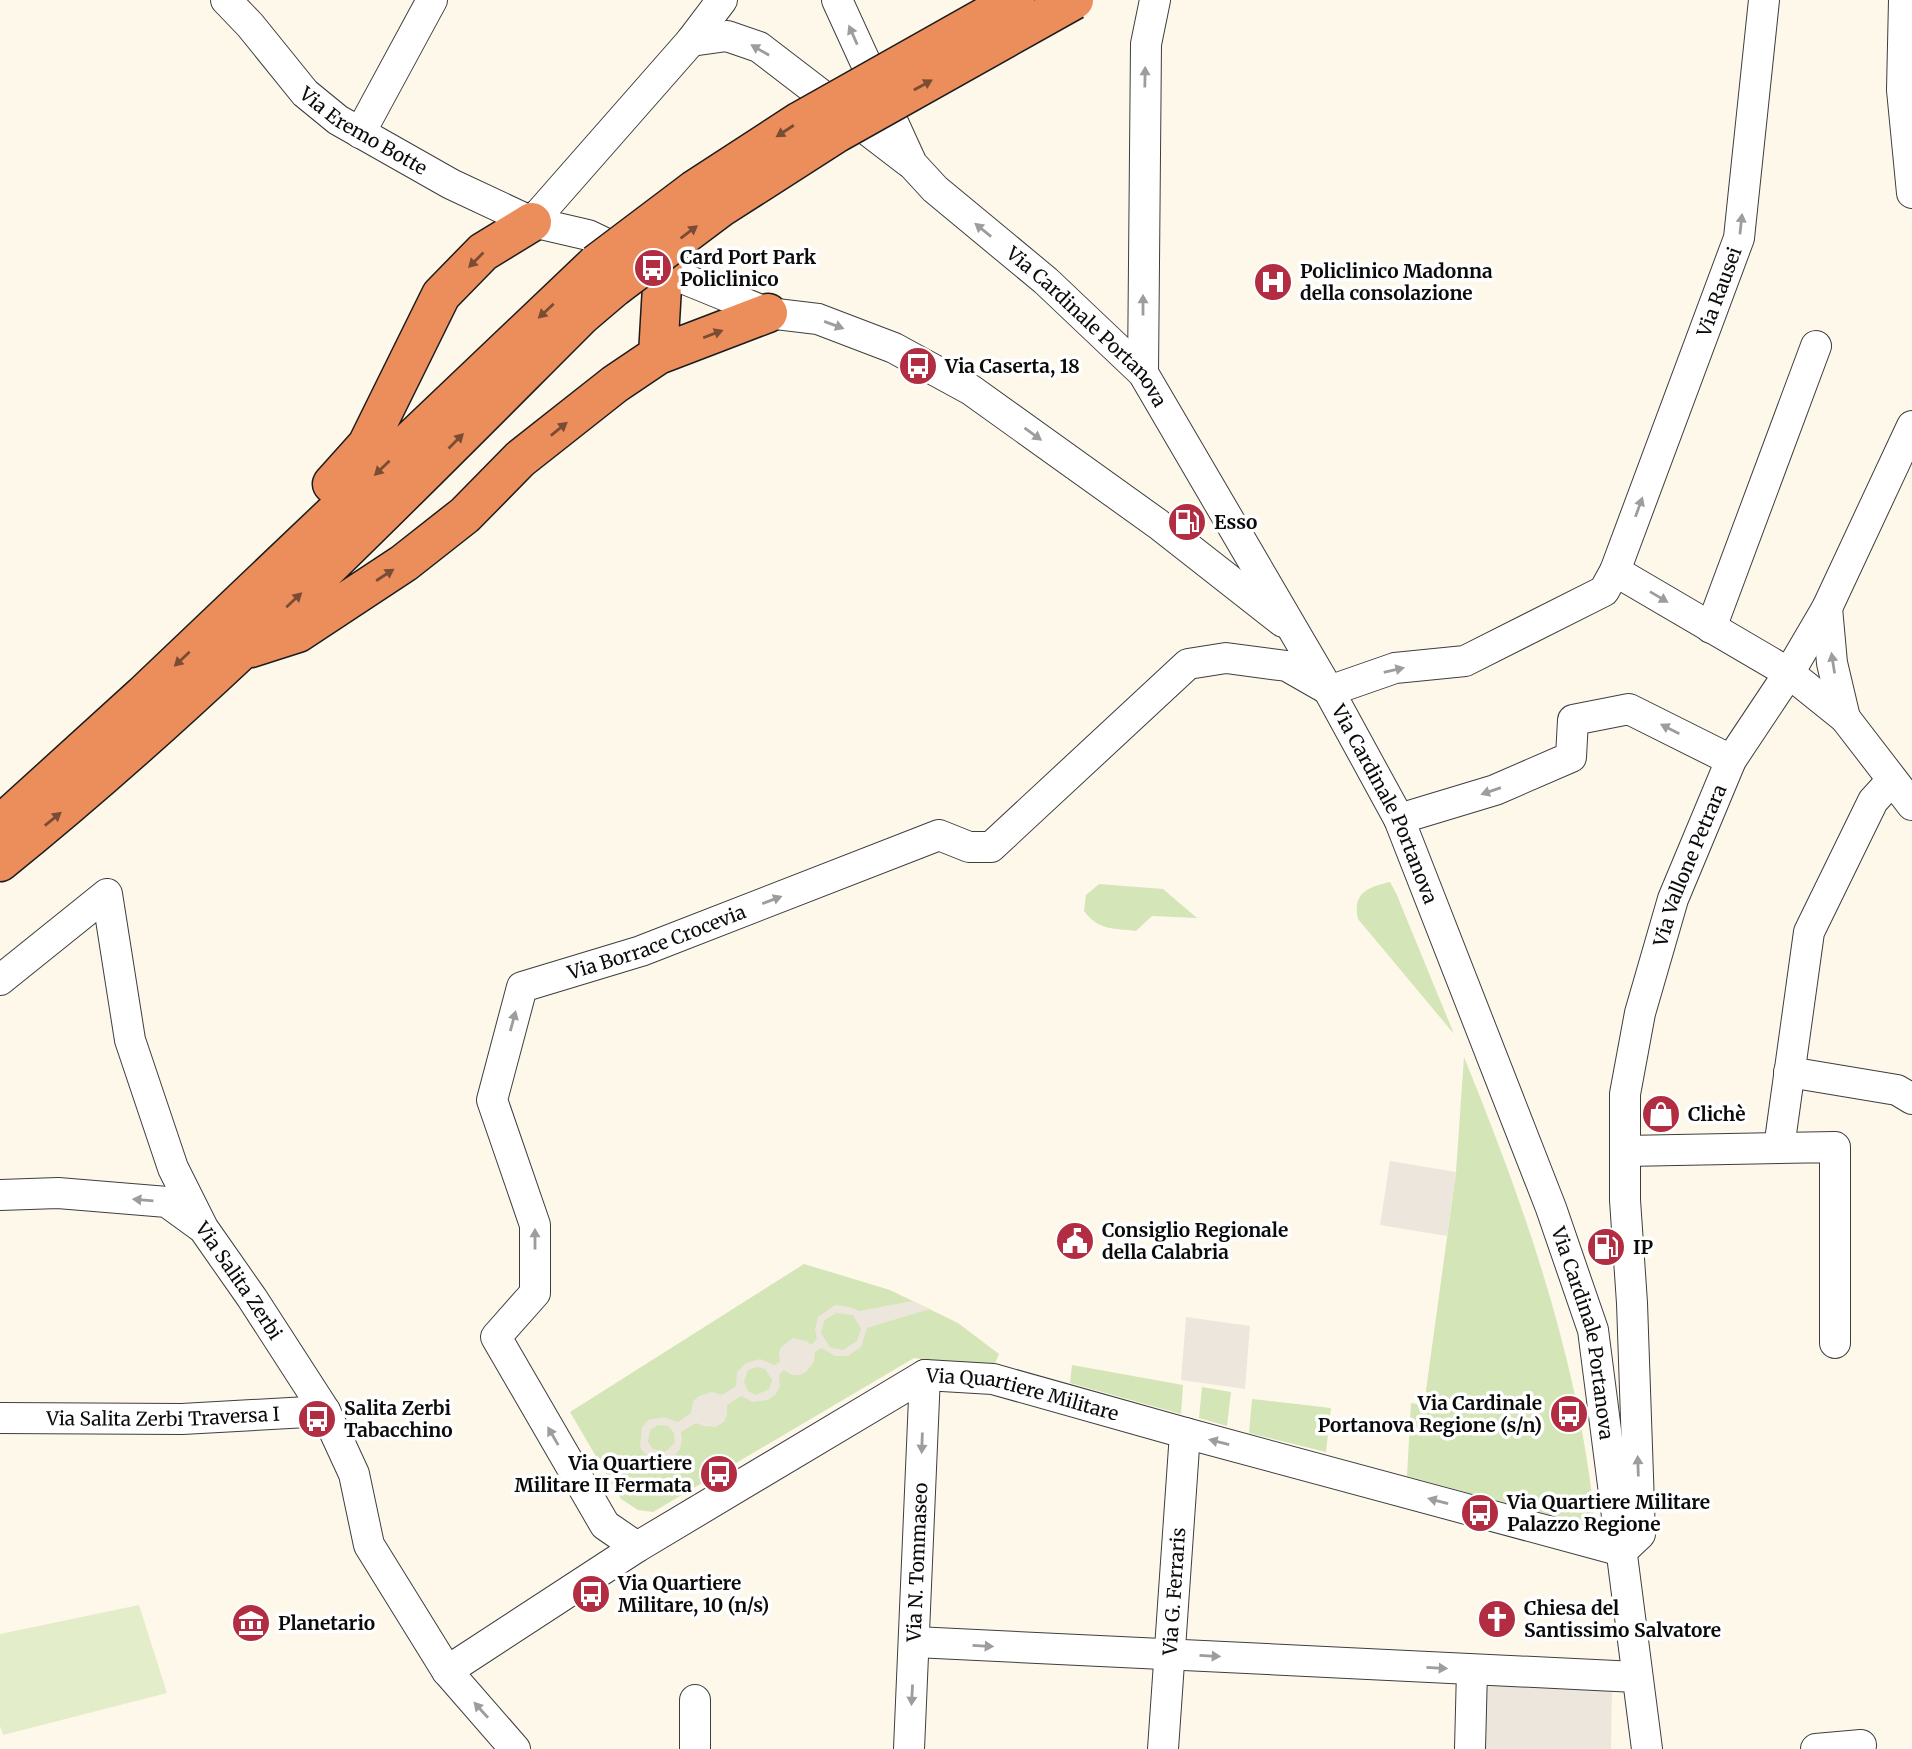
<svg xmlns="http://www.w3.org/2000/svg" width="1912" height="1749" viewBox="0 0 1912 1749" font-family="Merriweather,serif">
<rect width="100%" height="100%" fill="#fef8eb"/>
<!-- green -->
<path fill="#d4e5b7" d="M1390,882l6,11 58,141 -96,-115c-6,-26 10,-32 32,-37z
M1099,884l64,5 34,29 -45,-2 -16,15c-22,-3 -37,0 -52,-20l2,-16z
M1464,1057c60,147 113,298 130,455l-10,10 -19,-3 -158,-43 4,-73 13,2 32,-233z
M804,1264l86,26 68,33 41,31 -7,16 -78,-12 -261,154 -15,-2 -17,-11 -51,-87z
M1072,1365l111,20 -2,29 -111,-31z
M1202,1387l29,5 -4,34 -28,-8z
M1252,1399l79,9 -5,44 -77,-19z"/>
<!-- pitch -->
<path fill="#e4edc9" d="M139,1605l28,88 -164,42 -3,-9v-92z"/>
<!-- plaza -->
<path fill="#ece6dc" fill-rule="evenodd" d="M1390,1161l66,11 -9,64 -67,-11z
M912,1301l18,8 -63,19 -6,19 -13,9h-13l-14,-8 -6,4 -1,10 -8,10 -6,3h-8l-8,-5 -5,5 1,11 -4,8 -8,6 -15,2 -12,-6 -14,9v10l-3,7 -8,5 -13,-1 -7,-3 -15,9 1,8 -2,9 -6,7 -8,3h-12l-9,-5 -5,-7 2,-20 6,-7 16,-3 14,5 13,-9 2,-12 6,-5 13,-4 10,3 14,-9 1,-14 9,-9 14,-4 14,6 6,-3 -1,-10 2,-5 12,-9 14,3 4,4 6,-6 -2,-10 3,-12 17,-12 14,2 10,4zM836,1313l17,2 8,14 -4,12 -14,9 -13,-3 -9,-14 3,-12zM757,1367l8,2 7,11 -3,9 -13,6 -8,-4 -4,-9 4,-12zM658,1425l10,1 6,7 1,10 -10,9 -12,-3 -5,-7 2,-12z
M1186,1317l64,9 -5,63 -64,-9z
M1480,1683l132,3 -1,63h-132z"/>
<g fill="none" stroke-linecap="round" stroke-linejoin="round">
<defs>
<g id="minor">
<path id="s1" d="M226,0l24,25 55,68 33,27 113,64 81,38 56,13 60,29 120,49 50,6 76,29 77,42 187,134 125,98"/>
<path id="s2" d="M837,0l75,164 23,25 111,92 97,92 186,318 70,128 152,389 42,122 54,419"/>
<path d="M1904,0l-2,90 10,103"/>
<path d="M691,41l36,-5 32,11 150,115"/>
<path d="M360,133l72,-133"/>
<path d="M532,222l159,-181 31,-41"/>
<path d="M1143,373l3,-329 9,-44"/>
<path id="s3" d="M1615,571l124,-333 25,-238"/>
<path d="M1827,608l5,55 13,55"/>
<path d="M1711,628l105,-282"/>
<path d="M1329,691l66,-23 70,-7 139,-70 11,-20 174,102 56,45 67,87"/>
<path d="M1399,819l96,-29 76,-33 2,-37 56,-11 102,51"/>
<path id="s4" d="M0,980l107,-86 23,146 43,128 30,60 49,70 73,113 29,63 15,71 78,126 68,78"/>
<path d="M1789,1072l108,18 15,9"/>
<path d="M1779,1148l30,-216 64,-131 19,-21"/>
<path d="M1625,1151l210,-4v196"/>
<path d="M0,1195l58,-2 109,9 33,24"/>
<path id="s5" d="M0,1418l182,1 143,-8"/>
<path id="s6" d="M637,1547l-32,-22 -109,-188 39,-44v-68l-43,-125 30,-113 119,-36 298,-116 30,12h22l197,-183 38,-6 61,8 42,24"/>
<path d="M915,1642l721,35"/>
<path id="s7" d="M447,1671l190,-124 288,-172 68,4 192,54 437,118 18,-17 -8,-231 -7,-103v-106l15,-81 33,-114 58,-139 58,-87 38,-65 85,-182"/>
<path d="M695,1749v-49"/>
<path id="s8" d="M909,1749l16,-374"/>
<path id="s9" d="M1163,1749l22,-316"/>
<path d="M1470,1749l2,-79"/>
<path d="M1816,1749l45,-4"/>
</g>
<path id="highway" d="M658,355l5,-85
M332,484l35,-39 74,-150 42,-43 49,-30
M251,648l47,-15 106,-70 61,-48 55,-56 95,-75 43,-29 110,-42
M0,825l143,-130 453,-431
M0,862c207,-167 393,-358 581,-546l34,-29"/>
</defs>
<!-- minor casing -->
<use href="#minor" stroke="#3e3e3e" stroke-width="32"/>
<!-- highway casing -->
<use href="#highway" stroke="#1c1c1c" stroke-width="41"/>
<!-- minor -->
<use href="#minor" stroke="#fff" stroke-width="30"/>
<!-- highway -->
<use href="#highway" stroke="#eb8e5c" stroke-width="38"/>
<defs>
<path id="highway-bridge" d="M596,264l98,-74 106,-69 215,-121
M615,287l105,-79 117,-75 237,-133"/>
</defs>
<!-- highway-bridge casing -->
<use href="#highway-bridge" stroke="#1c1c1c" stroke-width="41" stroke-linecap="butt"/>
<!-- highway-bridge -->
<use href="#highway-bridge" stroke="#eb8e5c" stroke-width="38"/>
</g>
<!-- one-way arrows -->
<defs><path id="oneway-solid" d="M-6-.8H1V-3.2L6.5 0L1 3.2V.8H-6Z" transform="scale(1.75)"/></defs>
<g fill="#9d9d9d">
<use href="#oneway-solid" transform="translate(853 35) rotate(-114)"/>
<use href="#oneway-solid" transform="translate(760 50) rotate(-150)"/>
<use href="#oneway-solid" transform="translate(1145 77) rotate(-89)"/>
<use href="#oneway-solid" transform="translate(1741 224) rotate(-84)"/>
<use href="#oneway-solid" transform="translate(983 230) rotate(-141)"/>
<use href="#oneway-solid" transform="translate(1143 305) rotate(-90)"/>
<use href="#oneway-solid" transform="translate(834 325) rotate(20)"/>
<use href="#oneway-solid" transform="translate(1033 434) rotate(36)"/>
<use href="#oneway-solid" transform="translate(1639 507) rotate(-70)"/>
<use href="#oneway-solid" transform="translate(1659 597) rotate(31)"/>
<use href="#oneway-solid" transform="translate(1833 663) rotate(-99)"/>
<use href="#oneway-solid" transform="translate(1394 670) rotate(-13)"/>
<use href="#oneway-solid" transform="translate(1670 729) rotate(-153)"/>
<use href="#oneway-solid" transform="translate(1491 791) rotate(161)"/>
<use href="#oneway-solid" transform="translate(772 900) rotate(-21)"/>
<use href="#oneway-solid" transform="translate(513 1021) rotate(-75)"/>
<use href="#oneway-solid" transform="translate(143 1200) rotate(-175)"/>
<use href="#oneway-solid" transform="translate(535 1239) rotate(-90)"/>
<use href="#oneway-solid" transform="translate(553 1436) rotate(-120)"/>
<use href="#oneway-solid" transform="translate(1219 1442) rotate(-166)"/>
<use href="#oneway-solid" transform="translate(922 1443) rotate(92)"/>
<use href="#oneway-solid" transform="translate(1638 1466) rotate(-92)"/>
<use href="#oneway-solid" transform="translate(1438 1501) rotate(-165)"/>
<use href="#oneway-solid" transform="translate(983 1646) rotate(3)"/>
<use href="#oneway-solid" transform="translate(1210 1656) rotate(3)"/>
<use href="#oneway-solid" transform="translate(1437 1668) rotate(3)"/>
<use href="#oneway-solid" transform="translate(912 1695) rotate(93)"/>
<use href="#oneway-solid" transform="translate(481 1710) rotate(-132)"/>
</g>
<g fill="#7b4c34">
<use href="#oneway-solid" transform="translate(923 85) rotate(-29)"/>
<use href="#oneway-solid" transform="translate(785 131) rotate(147)"/>
<use href="#oneway-solid" transform="translate(689 232) rotate(-37)"/>
<use href="#oneway-solid" transform="translate(476 260) rotate(135)"/>
<use href="#oneway-solid" transform="translate(546 311) rotate(137)"/>
<use href="#oneway-solid" transform="translate(713 334) rotate(-21)"/>
<use href="#oneway-solid" transform="translate(559 429) rotate(-39)"/>
<use href="#oneway-solid" transform="translate(456 441) rotate(-45)"/>
<use href="#oneway-solid" transform="translate(382 468) rotate(136)"/>
<use href="#oneway-solid" transform="translate(385 575) rotate(-33)"/>
<use href="#oneway-solid" transform="translate(294 600) rotate(-43)"/>
<use href="#oneway-solid" transform="translate(182 659) rotate(137)"/>
<use href="#oneway-solid" transform="translate(53 819) rotate(-39)"/>
</g>
<!-- icons -->
<defs>
<symbol id="bus-disc" viewBox="-11 -11 22 22"><circle r="9.5" fill="#b22d41" stroke="#fff"/><path d="M-5-6H5V4H4V6H2V4H-2V6H-4V4H-5ZM-3.5-4V0h7V-4ZM-3.5 1.2v1.5H-2V1.2ZM2 1.2v1.5H3.5V1.2Z" fill="#fff"/></symbol>
<symbol id="hospital-disc" viewBox="-11 -11 22 22"><circle r="9.5" fill="#b22d41" stroke="#fff"/><path d="M-5-5h3v3.5h4V-5h3V5h-3V1.5h-4V5h-3Z" fill="#fff"/></symbol>
<symbol id="fuel-disc" viewBox="-11 -11 22 22"><circle r="9.5" fill="#b22d41" stroke="#fff"/><path d="M-5.5-6h7V0h2V4h1.3V-2.5L3-4.5l.8-.8L6-3V5H2.5V1h-1V6h-7ZM-4.2-4.7v3.2H.2V-4.7Z" fill="#fff"/></symbol>
<symbol id="shop-disc" viewBox="-11 -11 22 22"><circle r="9.5" fill="#b22d41" stroke="#fff"/><path d="M-5-2.5h2.3a2.7 3.5 0 0 1 5.4 0H5L5.5 6h-11ZM-1.5-2.5h3a1.5 2.3 0 0 0-3 0Z" fill="#fff"/></symbol>
<symbol id="civic-disc" viewBox="-11 -11 22 22"><circle r="9.5" fill="#b22d41" stroke="#fff"/><path d="M-.6-6.5H3V-4.5H.6V-3L4-1V1h2V6H-6V1h2V-1L-.6-3ZM-1.2 2.5V6h2.4V2.5Z" fill="#fff"/></symbol>
<symbol id="church-disc" viewBox="-11 -11 22 22"><circle r="9.5" fill="#b22d41" stroke="#fff"/><path d="M-1.2-6h2.4v3.5h3.3v2.4h-3.3V6h-2.4V-.1h-3.3v-2.4h3.3Z" fill="#fff"/></symbol>
<symbol id="museum-disc" viewBox="-11 -11 22 22"><circle r="9.5" fill="#b22d41" stroke="#fff"/><path d="M0-6L6-3V-2H-6V-3ZM-5-1h2V3h-2ZM-1-1h2V3h-2ZM3-1h2V3H3ZM-6 4H6V6H-6Z" fill="#fff"/></symbol>
</defs>
<g fill-rule="evenodd">
<use href="#bus-disc" x="631" y="246" width="44" height="44"/>
<use href="#hospital-disc" x="1251" y="260" width="44" height="44"/>
<use href="#bus-disc" x="896" y="344" width="44" height="44"/>
<use href="#fuel-disc" x="1165" y="500" width="44" height="44"/>
<use href="#shop-disc" x="1639" y="1092" width="44" height="44"/>
<use href="#civic-disc" x="1053" y="1219" width="44" height="44"/>
<use href="#fuel-disc" x="1584" y="1225" width="44" height="44"/>
<use href="#bus-disc" x="1547" y="1392" width="44" height="44"/>
<use href="#bus-disc" x="295" y="1397" width="44" height="44"/>
<use href="#bus-disc" x="697" y="1452" width="44" height="44"/>
<use href="#bus-disc" x="1458" y="1491" width="44" height="44"/>
<use href="#bus-disc" x="569" y="1572" width="44" height="44"/>
<use href="#church-disc" x="1475" y="1597" width="44" height="44"/>
<use href="#museum-disc" x="229" y="1601" width="44" height="44"/>
</g>
<g text-anchor="middle" stroke-width="7" stroke-linejoin="round" paint-order="stroke">
<!-- street labels -->
<g font-size="19" fill="#0b0b0b" stroke="#fff">
<text dy="7" stroke="none"><textPath href="#s1" startOffset="192">Via Eremo Botte</textPath></text>
<text dy="7" stroke="none"><textPath href="#s3" startOffset="298">Via Rausei</textPath></text>
<text dy="7" stroke="none"><textPath href="#s2" startOffset="420">Via Cardinale Portanova</textPath></text>
<text dy="7" stroke="none"><textPath href="#s2" startOffset="987">Via Cardinale Portanova</textPath></text>
<text dy="7" stroke="none"><textPath href="#s7" startOffset="1986">Via Vallone Petrara</textPath></text>
<text dy="7" stroke="none"><textPath href="#s6" startOffset="774">Via Borrace Crocevia</textPath></text>
<text dy="7" stroke="none"><textPath href="#s4" startOffset="551">Via Salita Zerbi</textPath></text>
<text dy="7" stroke="none"><textPath href="#s2" startOffset="1554">Via Cardinale Portanova</textPath></text>
<text dy="7" stroke="none"><textPath href="#s7" startOffset="662">Via Quartiere Militare</textPath></text>
<text dy="7" stroke="none"><textPath href="#s5" startOffset="163">Via Salita Zerbi Traversa I</textPath></text>
<text dy="7" stroke="none"><textPath href="#s8" startOffset="187">Via N. Tommaseo</textPath></text>
<text dy="7" stroke="none"><textPath href="#s9" startOffset="158">Via G. Ferraris</textPath></text>
</g>
<!-- poi labels -->
<g font-size="19" font-weight="bold" fill="#0b0b0b" stroke="#fff" text-anchor="start">
<text x="680" y="264">Card Port Park<tspan x="680" dy="22">Policlinico</tspan></text>
<text x="1300" y="278">Policlinico Madonna<tspan x="1300" dy="22">della consolazione</tspan></text>
<text x="945" y="373">Via Caserta, 18</text>
<text x="1214" y="529">Esso</text>
<text x="1688" y="1121">Clichè</text>
<text x="1102" y="1237">Consiglio Regionale<tspan x="1102" dy="22">della Calabria</tspan></text>
<text x="1633" y="1254">IP</text>
<text x="1542" y="1410" text-anchor="end">Via Cardinale<tspan x="1542" dy="22">Portanova Regione (s/n)</tspan></text>
<text x="344" y="1415">Salita Zerbi<tspan x="344" dy="22">Tabacchino</tspan></text>
<text x="692" y="1470" text-anchor="end">Via Quartiere<tspan x="692" dy="22">Militare II Fermata</tspan></text>
<text x="1507" y="1509">Via Quartiere Militare<tspan x="1507" dy="22">Palazzo Regione</tspan></text>
<text x="618" y="1590">Via Quartiere<tspan x="618" dy="22">Militare, 10 (n/s)</tspan></text>
<text x="1524" y="1615">Chiesa del<tspan x="1524" dy="22">Santissimo Salvatore</tspan></text>
<text x="278" y="1630">Planetario</text>
</g>
</g>
</svg>
